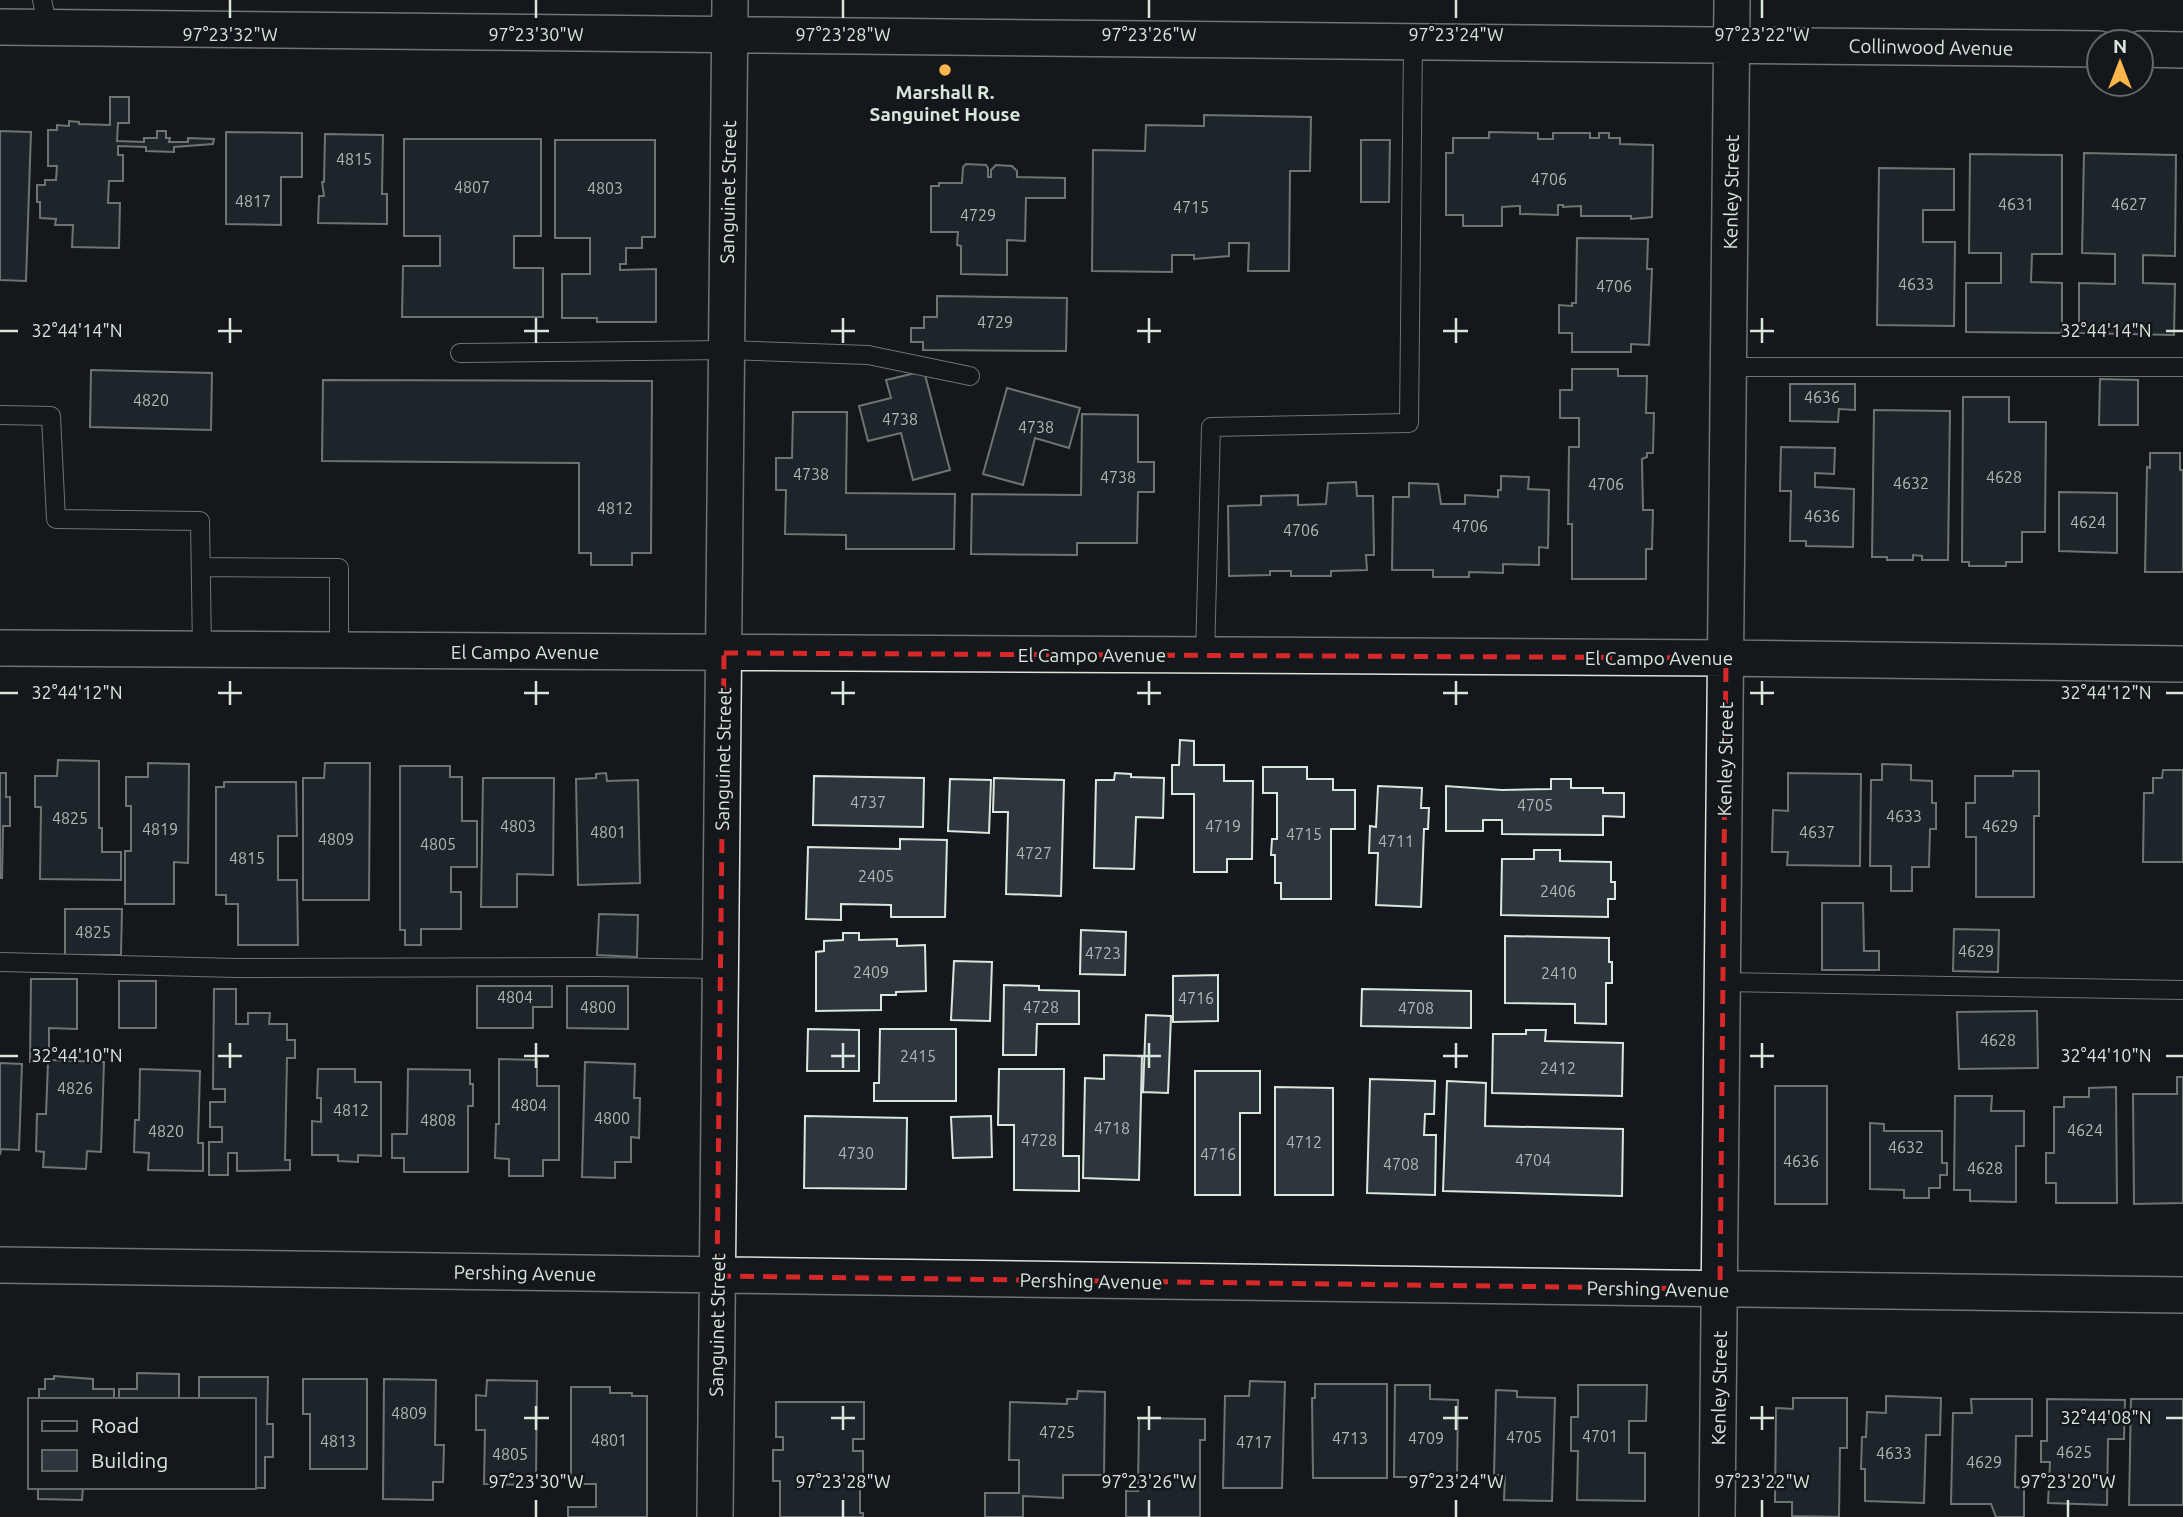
<svg xmlns="http://www.w3.org/2000/svg" width="2183" height="1517" viewBox="0 0 2183 1517" font-family="Ubuntu,sans-serif">
<rect width="100%" height="100%" fill="#14181c"/>
<!-- building -->
<path fill="#2c363c" stroke="#d8e6dc" stroke-width="2" d="M110,97h19v26h-11l-1,18 27,1v-4h13v-7h9v7h4l-1,4h19v-4l26,1 -1,5 -39,3v5l-28,-1v-4l-28,-1v9h5v26h-14l-1,22h12l-1,45 -47,-1 1,-22h-18l1,-6 -16,-1v-16h-3v-17h8v-5h11l1,-14h-9v-36h9v-5l12,1v-5l10,1v2l31,1z
M1204,115l107,2 -1,54h-20l-1,100h-41l1,-28h-20v13l-35,3v-4h-22v17l-80,-1 1,-121 52,1 1,-26 58,1z
M0,131l31,1 -5,149 -26,-1z
M226,132l76,1v44h-21v48l-55,-1z
M1489,132l49,1v6h15v-6h37v5h9v-5h10v5h11v6l33,1 -1,72 -21,2v-3h-50v-10l-18,1v-2h-5v10l-38,-1v-8h-3l-15,1v19h-39v-11h-17v-62h7v-15h36z
M325,134l58,1 -1,59h5v30l-69,-1 1,-27h5l-2,-14h2z
M404,139h137v97h-27v32h29v49h-141l1,-51h37v-30h-36z
M555,140h100v97h-13v11h-16v16h-6v6l36,-1v53h-59v-4h-35v-44h28v-36h-35z
M1361,140h29l-1,62h-28z
M2084,153l92,2 -1,101 -32,-1v28l32,1 -1,51 -95,-2v-50l36,1v-30l-33,-1z
M1970,154l92,1v99h-30l-1,28 31,1v50l-96,-1v-49h35v-30h-32z
M966,164l20,1 2,3v9h3v-7l5,-5 16,1 5,5v6l48,1v20h-39l-1,43 -18,-1v35l-46,-1v-28l-4,-1 1,-13h-27v-46h8v-3h23l1,-16z
M1879,168l75,1v41h-31v32h32l-1,84 -77,-1z
M1577,238l71,1 -1,30h5l-3,76 -18,-1v8h-59v-19h-13v-28l13,1v-3h4z
M937,296l130,2 -1,53 -143,-1v-8h-12v-14h13v-11h13z
M1572,369h46v7h29l-1,37h8l-1,40h-6v4l-5,2 1,51h10l-1,39h-6v30h-74v-55h-4l1,-77h10v-29h-19v-28h12z
M91,370l121,3 -1,57 -121,-3z
M924,371l26,99 -37,10 -12,-47 -33,8 -9,-35 32,-8 -5,-18z
M2100,379l38,1v45h-39z
M323,380l329,1 -1,172h-19v12h-41v-12h-12v-90l-257,-2z
M1790,384h65v26l-16,-1 -1,13 -48,-1z
M1007,388l73,20 -11,40 -34,-10 -12,47 -40,-11z
M1963,397h46v25h37l-1,110h-23v30h-16v4h-37v-4h-7z
M1874,410l76,1 -2,149h-26v-4l-9,-1v5h-26v-3h-15z
M793,412h54l-1,81 109,1 -1,55h-108v-14l-61,-1 1,-44h-10v-32h16z
M1082,414l56,1v47h16v30h-16l-1,51h-60v12l-106,-1 1,-60 109,1z
M1781,447l54,1 -1,26 -19,-1v14l39,2 -1,58 -47,-1v-5h-16l1,-50h-11z
M2150,453h30v17h3v102h-38l2,-105 3,1z
M1501,476l28,1 -1,12 21,1 -1,58 -9,-1v18l-36,-1v9l-34,-1v5h-36v-7h-41l1,-73h16v-14l29,1 3,20h24v-9l33,2v-7h3z
M1356,482l1,14h16l1,59h-8l1,15 -36,1v5h-40v-5h-21v4l-41,1 -1,-70 33,-1v-9l37,-1v10l28,-1 2,-21z
M2059,492l58,1v60l-58,-2z
M1180,740l14,1v24h30v16h29l-1,78h-25v13h-33v-78h-22v-29h7z
M58,760l41,1v67h3v24h19v28l-81,-1 1,-72h-6v-31h22z
M148,763l41,1 -1,99 -14,-1v42h-49v-53h6v-45h-5v-29h22z
M325,763h45l-1,137h-66v-122h21z
M1882,764l29,1v15l21,1v22h4v26h-6l-1,38h-17v24h-21v-25h-21l1,-86h11z
M400,766h50v11h12v44h15v46h-26v25h10v37h-40v16h-16v-15h-5z
M1263,767h44v12h26v11h22v39h-24v70h-50v-16h-6v-28h-4l1,-16h5v-46h-14z
M2163,770h20v92h-40l1,-69h9v-15h9z
M2013,771h26v45h-5v81h-58v-60h-10v-34h9v-27h38z
M0,773h6v24h4v29h-7l-1,52h-2z
M606,773l1,8 31,-1 2,103 -62,2 -2,-106 20,-1v-4z
M1115,773l16,1v3l33,1 -1,40 -27,-1 -2,52 -40,-1 2,-88h18z
M1788,773l73,1 -1,92 -73,-1 1,-13h-16l1,-42 15,1z
M814,776l110,2 -1,49 -110,-2z
M483,778h71l-1,97 -36,-1v33h-36z
M994,778l70,2 -3,116 -55,-2 2,-82h-15z
M950,779l41,1 -2,53 -41,-2z
M1551,779h20v9h32v5h21v24l-21,-1v19l-101,-1v-14h-19v11h-37v-45l56,4 49,-1z
M224,782h72l1,54h-19v44h19l1,65h-60v-41h-12v-9h-10v-108h8z
M1378,786l44,2 -1,20h8l-1,21h-4l-3,78 -45,-2 2,-52h-9l1,-27 6,1z
M900,839l47,1 -2,77h-54v-12l-50,-1v16l-35,-1 2,-72 92,2z
M1534,850h26v11l51,1v20h4v17h-7v18l-107,-2 1,-56h32z
M1822,903h41l1,48h15v19h-57z
M65,909h57l-1,46h-56z
M599,914l39,1 -1,42 -40,-2z
M1954,929l45,1 -1,42 -45,-1z
M1081,930l45,2 -1,43 -45,-1z
M843,933h16v7l38,-1v7l28,-1 1,46 -30,1v3h-15v15l-65,1v-59l8,-1v-10l19,-1z
M1505,936l104,2v24h3v21h-6v41l-31,-1v-19l-70,-1z
M954,961l38,1 -2,59 -39,-1z
M1218,975v46l-45,1v-46z
M31,979h46v50l-28,-1v32l55,2 -3,90 -14,-1 -1,18 -43,-2 1,-15 -8,-1 1,-37h9l2,-52h-18z
M119,981h37v47h-37z
M1004,985l35,1v4l40,1v33h-42l-1,31h-33z
M477,986h75v21h-19v21h-56z
M567,986h61v43l-61,-1z
M214,989h22v35h12v-11h22l-1,11h18v16h8v18h-8l-2,102h5v10l-53,1v-18h-9v22h-19v-33h13v-15h-12v-25h15v-13h-12z
M1362,989l109,2v37l-110,-2z
M2037,1011l1,57 -79,1 -2,-57z
M1146,1015l25,1 -3,77 -25,-1z
M808,1029l51,1v41h-52z
M880,1029h76v72h-82v-18h5z
M1526,1030h20l-1,11 78,2 -1,53 -130,-3 1,-59h33z
M1104,1055l38,1 -3,124 -56,-2 2,-100 19,1z
M499,1059l38,1v26h22v74h-16v16h-34v-17l-14,-1 1,-34h3z
M585,1062l50,2 -1,34h6l-1,40 -8,-1v25h-16v16l-33,-1z
M0,1063l22,1 -3,86 -18,-1 -1,6z
M140,1069l60,2 -2,72h5v28l-55,-1 1,-17 -15,-1 1,-32h4z
M318,1069h37v13h26v74l-23,-1v7l-20,-1v-6h-26v-34l9,1v-24h-4z
M408,1069l62,1v14h3v22h-5v66h-64v-14h-12v-24h15z
M999,1069h65l-1,87h16v35l-65,-1v-65h-16z
M1195,1071h65v42h-20v82h-45z
M2177,1077h6v126l-49,1 -1,-110h44z
M1370,1079l65,2 -1,33h-9l-1,21h12l-1,60 -68,-2z
M1447,1081l39,2 -1,43 138,3 -1,67 -179,-5z
M1775,1086h52v118h-52z
M1275,1087l58,1v107h-58z
M2116,1087l1,116h-61v-20h-10v-30h8v-46h10v-10h25v-9z
M1955,1096h37l-1,15h33v35h-8v56l-46,-1v-11h-16z
M805,1116l102,2 -1,71 -102,-1z
M991,1116l1,41 -39,1 -2,-41z
M1870,1123l14,1v7h58v32h5v12h-7v13h-11v10h-25v-8l-34,-1z
M137,1373l42,1v26h-60v-11h18z
M54,1376l39,3v10h21v11h-75v-11h6v-10h9z
M199,1377h69l-1,47h6v33h-8v31l-44,-1h33v-87h-55z
M303,1379h64v90h-57v-55h-7z
M384,1379l52,1 -1,65h9l-1,37h-10v18l-50,-1z
M487,1380l50,1 -1,96h-8v8l-44,-1 1,-54h-9v-35l10,1z
M1250,1381l35,1 -3,106h-59l2,-92h24z
M1315,1384h72v94h-74l-1,-80h3z
M1395,1385h35v14l28,1 -1,77h-63z
M1578,1385h69l-1,36h-17v32h16v48l-68,-1 1,-49h-7v-34h7z
M571,1387h39v6h22v3h15v121h-79v-10h28v-23h-25z
M1496,1390l21,1v6l38,1 -3,103 -48,-1 1,-25h-11z
M1078,1391l27,1 -1,83h-41v23l-40,-2v21h-38v-24h34v-33h-10l1,-58 57,2v-5h10z
M1886,1396l55,2 -1,37h-14l-2,68 -59,-2v-32h-4l1,-32h4l1,-25 19,1z
M1793,1398h54v50h-7l-1,69 -47,-1v-14h-17l1,-94 17,1z
M1971,1399h61v37h-16l-1,51 9,1v29h-28l-5,-13h-40l2,-91h19z
M2047,1399l78,1 -1,39h-16l-1,66 -59,-2 2,-41h-9v-21h6z
M2131,1399h52v106h-54z
M776,1402h88v37h-11v12h10v33h-3v29h3v4h-83v-36h-7v-31h10v-13h-7z
M1139,1418l66,1v21h-5v77h-74v-26h12z
M38,1487h45l-1,13 -44,-1z"/>
<g fill="none" stroke-linecap="round" stroke-linejoin="round">
<defs>
<path id="service" d="M42,0l6,27
M460,353l266,-3 142,5 102,21
M1729,367h454
M0,415l51,1 5,103 144,2 2,128
M201,567l138,1v83
M1205,656l6,-229 198,-4 4,-381
M0,962l236,6 361,-1 123,2
M1723,982l460,8"/>
<path id="minor" d="M0,27l2099,22
M2141,49l42,1
M0,648l1726,10 457,6
M0,1265l2183,30
M715,1517l15,-1517
M1717,1517l15,-1517"/>
</defs>
<!-- service casing -->
<use href="#service" stroke="#d8e6dc" stroke-width="20"/>
<!-- minor casing -->
<use href="#minor" stroke="#d8e6dc" stroke-width="38"/>
<!-- service -->
<use href="#service" stroke="#14181c" stroke-width="18"/>
<!-- minor -->
<use href="#minor" stroke="#14181c" stroke-width="35"/>
</g>
<!-- marked area -->
<path d="M0 0H2183V1517H0ZM724,653l1002,5 -6,631 -1003,-13z" fill="#14181c" fill-opacity=".55" fill-rule="evenodd"/>
<path fill="none" stroke="#d62828" stroke-width="5" stroke-dasharray="14 9" stroke-linejoin="round" d="M724,653l1002,5 -6,631 -1003,-13z"/>
<!-- ticks -->
<path fill="none" stroke="#d8e6dc" stroke-width="2.5" d="M230,0v18M536,0v18M843,0v18M1149,0v18M1456,0v18M1762,0v18M230,318v25M536,318v25M843,318v25M1149,318v25M1456,318v25M1762,318v25M0,331h18M218,331h24M524,331h25M831,331h24M1137,331h24M1443,331h25M1750,331h24M2166,331h17M230,681v24M536,681v24M843,681v24M1149,681v24M1456,681v24M1762,681v24M0,693h18M218,693h24M524,693h25M831,693h24M1137,693h24M1443,693h25M1750,693h24M2166,693h17M230,1043v25M536,1043v25M843,1043v25M1149,1043v25M1456,1043v25M1762,1043v25M0,1056h18M218,1056h24M524,1056h25M831,1056h24M1137,1056h24M1443,1056h25M1750,1056h24M2166,1056h17M536,1406v24M843,1406v24M1149,1406v24M1456,1406v24M1762,1406v24M524,1418h25M831,1418h24M1137,1418h24M1443,1418h25M1750,1418h24M2166,1418h17M536,1500v17M843,1500v17M1149,1500v17M1456,1500v17M1762,1500v17M2068,1500v17"/>
<!-- markers -->
<circle fill="#ffb74d" stroke="#14181c" stroke-width="2.5" cx="945" cy="70" r="7"/>
<g text-anchor="middle" stroke-width="5" stroke-linejoin="round" paint-order="stroke">
<!-- number labels -->
<g font-size="16" fill="#adbab4">
<text x="354" y="165">4815</text>
<text x="1549" y="185">4706</text>
<text x="472" y="193">4807</text>
<text x="605" y="194">4803</text>
<text x="253" y="207">4817</text>
<text x="2016" y="210">4631</text>
<text x="2129" y="210">4627</text>
<text x="1191" y="213">4715</text>
<text x="978" y="221">4729</text>
<text x="1916" y="290">4633</text>
<text x="1614" y="292">4706</text>
<text x="995" y="328">4729</text>
<text x="1822" y="403">4636</text>
<text x="151" y="406">4820</text>
<text x="900" y="425">4738</text>
<text x="1036" y="433">4738</text>
<text x="811" y="480">4738</text>
<text x="1118" y="483">4738</text>
<text x="2004" y="483">4628</text>
<text x="1911" y="489">4632</text>
<text x="1606" y="490">4706</text>
<text x="615" y="514">4812</text>
<text x="1822" y="522">4636</text>
<text x="2088" y="528">4624</text>
<text x="1470" y="532">4706</text>
<text x="1301" y="536">4706</text>
<text x="868" y="808">4737</text>
<text x="1535" y="811">4705</text>
<text x="1904" y="822">4633</text>
<text x="70" y="824">4825</text>
<text x="518" y="832">4803</text>
<text x="1223" y="832">4719</text>
<text x="2000" y="832">4629</text>
<text x="160" y="835">4819</text>
<text x="608" y="838">4801</text>
<text x="1817" y="838">4637</text>
<text x="1304" y="840">4715</text>
<text x="336" y="845">4809</text>
<text x="1396" y="847">4711</text>
<text x="438" y="850">4805</text>
<text x="1034" y="859">4727</text>
<text x="247" y="864">4815</text>
<text x="876" y="882">2405</text>
<text x="1558" y="897">2406</text>
<text x="93" y="938">4825</text>
<text x="1976" y="957">4629</text>
<text x="1103" y="959">4723</text>
<text x="871" y="978">2409</text>
<text x="1559" y="979">2410</text>
<text x="515" y="1003">4804</text>
<text x="1196" y="1004">4716</text>
<text x="598" y="1013">4800</text>
<text x="1041" y="1013">4728</text>
<text x="1416" y="1014">4708</text>
<text x="1998" y="1046">4628</text>
<text x="918" y="1062">2415</text>
<text x="1558" y="1074">2412</text>
<text x="75" y="1094">4826</text>
<text x="529" y="1111">4804</text>
<text x="351" y="1116">4812</text>
<text x="612" y="1124">4800</text>
<text x="438" y="1126">4808</text>
<text x="1112" y="1134">4718</text>
<text x="2085" y="1136">4624</text>
<text x="166" y="1137">4820</text>
<text x="1039" y="1146">4728</text>
<text x="1304" y="1148">4712</text>
<text x="1906" y="1153">4632</text>
<text x="856" y="1159">4730</text>
<text x="1218" y="1160">4716</text>
<text x="1533" y="1166">4704</text>
<text x="1801" y="1167">4636</text>
<text x="1401" y="1170">4708</text>
<text x="1985" y="1174">4628</text>
<text x="409" y="1419">4809</text>
<text x="1057" y="1438">4725</text>
<text x="1600" y="1442">4701</text>
<text x="1524" y="1443">4705</text>
<text x="1350" y="1444">4713</text>
<text x="1426" y="1444">4709</text>
<text x="609" y="1446">4801</text>
<text x="338" y="1447">4813</text>
<text x="1254" y="1448">4717</text>
<text x="2074" y="1458">4625</text>
<text x="1894" y="1459">4633</text>
<text x="510" y="1460">4805</text>
<text x="1984" y="1468">4629</text>
</g>
<!-- street labels -->
<g font-size="19" fill="#d8e6dc" stroke="#14181c">
<text transform="translate(1931 47) rotate(1)" y="7">Collinwood Avenue</text>
<text transform="translate(728 192) rotate(-89)" y="7">Sanguinet Street</text>
<text transform="translate(1731 192) rotate(-89)" y="7">Kenley Street</text>
<text x="525" y="659">El Campo Avenue</text>
<text x="1092" y="662">El Campo Avenue</text>
<text x="1659" y="665">El Campo Avenue</text>
<text transform="translate(723 759) rotate(-89)" y="7">Sanguinet Street</text>
<text transform="translate(1725 759) rotate(-89)" y="7">Kenley Street</text>
<text transform="translate(525 1273) rotate(1)" y="7">Pershing Avenue</text>
<text transform="translate(1091 1281) rotate(1)" y="7">Pershing Avenue</text>
<text transform="translate(1658 1289) rotate(1)" y="7">Pershing Avenue</text>
<text transform="translate(717 1325) rotate(-89)" y="7">Sanguinet Street</text>
<text transform="translate(1719 1388) rotate(-89)" y="7">Kenley Street</text>
</g>
<!-- poi labels -->
<g font-size="19" font-weight="bold" fill="#d8e6dc" stroke="#14181c">
<text x="945" y="99">Marshall R.<tspan x="945" dy="22">Sanguinet House</tspan></text>
</g>
</g>
<g font-size="18" text-anchor="middle" fill="#d8e6dc" stroke="#14181c" stroke-width="5" stroke-linejoin="round" paint-order="stroke">
<text x="230" y="41">97°23'32"W</text>
<text x="536" y="41">97°23'30"W</text>
<text x="843" y="41">97°23'28"W</text>
<text x="1149" y="41">97°23'26"W</text>
<text x="1456" y="41">97°23'24"W</text>
<text x="1762" y="41">97°23'22"W</text>
<text x="77" y="337">32°44'14"N</text>
<text x="2106" y="337">32°44'14"N</text>
<text x="77" y="699">32°44'12"N</text>
<text x="2106" y="699">32°44'12"N</text>
<text x="77" y="1062">32°44'10"N</text>
<text x="2106" y="1062">32°44'10"N</text>
<text x="2106" y="1424">32°44'08"N</text>
<text x="536" y="1488">97°23'30"W</text>
<text x="843" y="1488">97°23'28"W</text>
<text x="1149" y="1488">97°23'26"W</text>
<text x="1456" y="1488">97°23'24"W</text>
<text x="1762" y="1488">97°23'22"W</text>
<text x="2068" y="1488">97°23'20"W</text>
</g>
<!-- legend -->
<rect x="28" y="1398" width="228" height="91" fill="#14181c" stroke="#626a69" stroke-width="2"/>
<rect x="42" y="1421" width="35" height="10" fill="#14181c" stroke="#626a69" stroke-width="2"/>
<text x="91" y="1433" font-size="21" fill="#d8e6dc">Road</text>
<rect x="42" y="1450" width="35" height="21" fill="#2c363c" stroke="#626a69" stroke-width="2"/>
<text x="91" y="1468" font-size="21" fill="#d8e6dc">Building</text>
<!-- north arrow -->
<g transform="translate(2120 63)"><circle r="33" fill="#14181c" stroke="#626a69" stroke-width="2"/>
<path d="M0-5L12 26L0 18L-12 26Z" fill="#ffb74d"/>
<text y="-10" font-size="19" font-weight="bold" text-anchor="middle" fill="#d8e6dc">N</text>
</g>
</svg>
